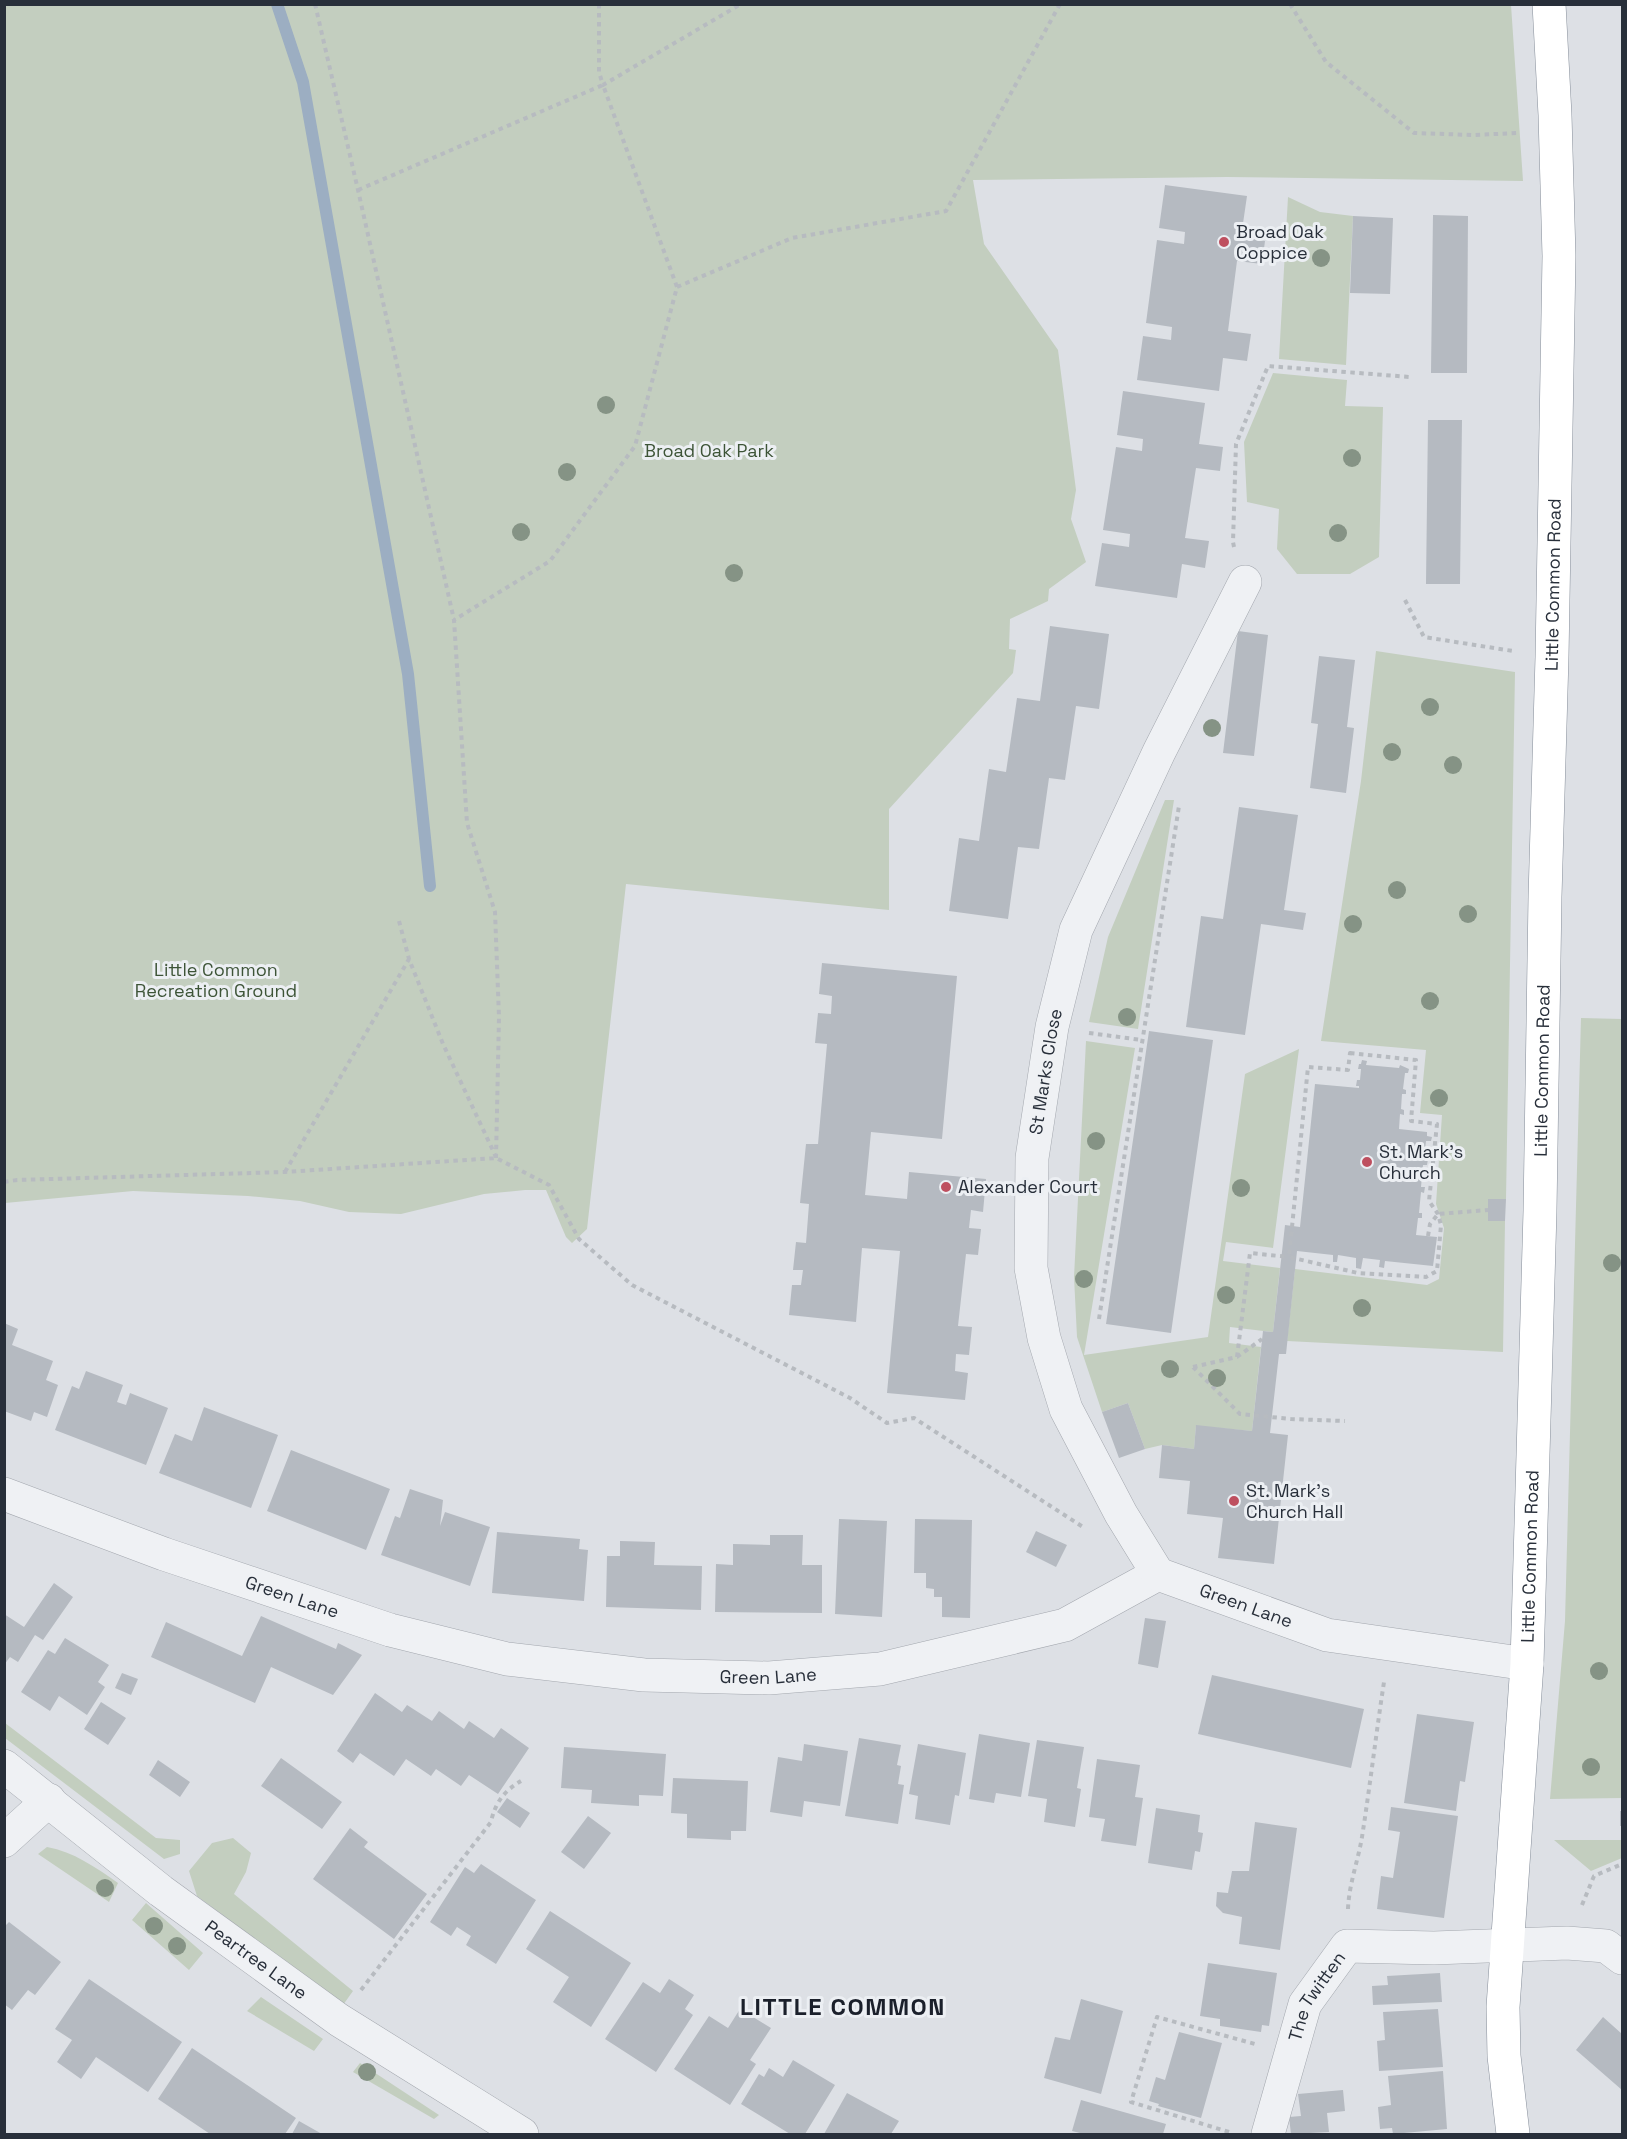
<svg xmlns="http://www.w3.org/2000/svg" width="1627" height="2139" viewBox="0 0 1627 2139" font-family="'Space Grotesk',sans-serif">
<rect width="100%" height="100%" fill="#dde0e5"/>
<!-- green -->
<path fill="#c3cebf" d="M5,4l1506,1 12,176 -296,-4 -254,3 11,64 74,106 18,140 -5,29 15,43 -37,27 -1,12 -38,18 -1,30 7,1 -3,23 -124,136v101l-263,-26 -39,345 -15,14 -6,-6 -20,-47h-21l-41,4 -83,20 -52,-2 -49,-11 -52,-5 -115,-5 -128,12z
M1288,197l32,15 33,4 -7,149 -67,-6z
M1273,373l74,7 -2,26 38,1 -4,150 -29,17h-53l-20,-25 2,-40 -32,-7 -3,-60z
M1376,651l139,21 -9,527h-18v21l17,1 -2,131 -216,-11 8,-72 132,16 12,-6 5,-51 -8,-24 6,-89 -22,-2 6,-63 -105,-9 40,-260z
M1165,800h9l-36,229 -49,-7 19,-85z
M1581,1018l41,1v779l-72,1 15,-178z
M1086,1041l49,7 -51,307 124,-18 37,-263 54,-25 -26,199 -47,-6 -3,19 57,7 -7,64 -43,-5 -1,16 32,4 -9,84 -56,-5 -2,23 -32,-4 -17,4 -17,-46 -26,9 -25,-75 -3,-60z
M5,1723l151,115 24,2v14l-16,5 -159,-121z
M233,1838l18,15 -5,19 -12,22 119,97 -10,14 -146,-109 -8,-25 23,-28z
M1554,1840h68v18l-31,13z
M47,1847c27,5 48,20 71,36l-9,19 -71,-48z
M146,1903l57,50 -14,17 -57,-50z
M261,1997l62,42 -9,12 -67,-40z
M360,2063l79,52 -5,4 -81,-47z"/>
<g fill="none" stroke-linecap="round" stroke-linejoin="round">
<!-- stream -->
<path stroke="#9caec2" stroke-width="12" d="M277,4l26,78 105,592 22,212"/>
</g>
<!-- building -->
<path fill="#b5bac1" d="M1165,185l82,11 -6,41 24,4 -3,23 -25,-3 -9,70 23,3 -4,27 -24,-3 -4,33 -82,-11 6,-44 28,4 1,-13 -26,-4 11,-83 27,4 1,-12 -26,-4z
M1433,215l35,1 -1,157h-36z
M1353,216l40,2 -3,76 -40,-1z
M1123,391l82,12 -6,41 24,3 -3,24 -24,-3 -11,70 24,3 -4,27 -23,-4 -5,34 -82,-12 7,-43 27,4 1,-13 -27,-4 13,-83 26,4 1,-12 -26,-4z
M1428,420h34l-2,164h-34z
M1050,626l59,8 -10,75 -23,-3 -11,74 -16,-2 -10,71 -21,-2 -10,72 -59,-8 10,-73 20,3 10,-72 17,3 11,-74 23,3z
M1238,631l30,4 -14,121 -31,-3z
M1319,656l36,4 -8,67 7,1 -8,65 -36,-5 8,-64 -7,-1z
M1239,807l59,8 -14,95 22,3 -3,17 -42,-6 -16,111 -59,-8 15,-111 22,3z
M822,963l135,13 -15,163 -71,-7 -6,63 42,4 2,-27 77,7 -3,33 -12,-2 -2,18 12,1 -3,26 -12,-1 -8,72 14,1 -3,28 -13,-1 -1,17 13,2 -3,27 -78,-7 13,-142 -38,-3 -6,74 -67,-7 3,-30h9l2,-15h-10l3,-28 10,1 3,-39 -9,-1 6,-59h12l9,-100 -12,-1 3,-30 13,1 1,-18 -13,-2z
M1149,1031l64,9 -42,293 -65,-9z
M1362,1060l5,1 -1,4 33,3 1,-3 9,4 -1,4h-3l-2,16 3,1v4h-4l-1,15 3,1v5l-4,-1 -1,15 28,3v4l5,1 -1,4h-5l-2,18h4l-1,6h-4l-2,22h4l-1,6 -3,-1 -2,21h3v5h-4l-2,17 21,2 -4,29 -48,-5 -1,7 -5,-1 1,-7 -17,-2 -2,11 -5,-1v-10l-18,-3 -1,7h-4v-7l-36,-4 -11,103h-7l-9,79 18,2 -14,129 -56,-6 5,-40 -36,-4 3,-33 -31,-3 3,-33 32,4 2,-24 56,6 11,-100 10,1 12,-107 15,2 15,-143 44,4v-2h-3l1,-6h3l1,-11h-3l1,-5h2z
M1488,1199h18l-1,22h-17z
M4,1323l14,6 -6,16 41,16 -7,19 12,5 -11,32 -13,-5 -3,9 -27,-10z
M86,1371l37,14 -6,17 9,3 4,-12 38,15 -22,57 -91,-35 17,-44 7,3z
M1128,1403l17,46 -26,9 -17,-46z
M204,1407l74,28 -27,73 -92,-35 16,-39 17,7z
M291,1450l99,39 -24,61 -99,-39z
M410,1489l33,11 -3,26 5,-14 45,15 -20,59 -89,-31 14,-39 5,2z
M839,1519l48,2 -5,96 -47,-3z
M915,1519l57,1 -2,98 -28,-1v-20h-8v-8l-8,-1v-15h-12z
M1036,1531l31,14 -11,22 -30,-15z
M497,1532l83,7 -1,10 9,1 -4,51 -92,-8z
M770,1535h33l-1,30h20v48l-107,-1 1,-48 17,1v-21l37,1z
M620,1541l35,1 -1,23 48,1 -1,44 -95,-3 1,-51h13z
M54,1583l19,14 -30,43 -8,-5 -17,27 -8,-5 -6,8v-51l20,13z
M261,1616l75,33 2,-6 24,12 -29,40 -62,-28 -16,36 -104,-46 15,-35 76,34z
M1145,1618l21,3 -8,47 -20,-4z
M65,1638l44,27 -11,17 7,5 -18,28 -28,-19 -9,15 -29,-19 27,-42 7,4z
M122,1673l16,6 -7,16 -16,-7z
M1212,1675l152,34 -13,59 -153,-34z
M375,1693l27,19 5,-7 25,16 7,-10 25,18 5,-8 25,17 7,-10 28,20 -31,46 -29,-19 -8,11 -25,-17 -5,7 -25,-17 -12,17 -34,-23 -7,10 -16,-12z
M101,1702l25,16 -18,27 -24,-16z
M1417,1714l57,8 -9,60 -5,-1 -4,30 -52,-8z
M979,1734l51,9 -9,54 -25,-4 -2,10 -25,-4z
M859,1738l42,7 -4,20 4,1 -3,18 6,1 -6,39 -53,-8z
M1037,1740l47,7 -7,41 4,1 -6,38 -31,-5 3,-23 -19,-3z
M804,1744l44,7 -8,55 -36,-5 -2,16 -32,-5 8,-55 24,4z
M918,1744l48,9 -7,43 -4,-1 -5,30 -35,-6 3,-23 -9,-2z
M564,1747l102,7 -3,42 -24,-1v11l-48,-3 1,-13 -31,-2z
M281,1758l61,44 -20,27 -61,-43z
M1097,1759l43,6 -5,32 8,1 -7,48 -35,-5 4,-22 -16,-2z
M158,1760l32,22 -10,15 -31,-22z
M673,1778l75,3 -2,50h-15v9l-44,-2v-24l-16,-1z
M507,1798l23,15 -10,15 -23,-16z
M1391,1807l67,9 -14,102 -67,-9 4,-33 12,2 7,-46 -12,-2z
M1156,1808l44,7 -2,17 5,1 -3,19 -5,-1 -3,19 -44,-7z
M1620,1811h2v15h-2z
M588,1816l23,17 -27,36 -23,-17z
M1255,1822l42,6 -17,122 -41,-6 3,-27 -19,-4 -7,-7 1,-14 11,1 4,-22h17z
M350,1828l18,14 -4,5 63,47 -33,45 -81,-60z
M481,1864l55,36 -40,64 -30,-19 5,-9 -14,-9 -6,9 -21,-14 35,-55 9,6z
M550,1911l81,52 -40,64 -38,-25 16,-25 -43,-28z
M9,1922l52,40 -26,33 -7,-5 -16,20 -8,-6v-77z
M1208,1963l69,10 -8,53 -7,-1 -1,7 -41,-6v-7l-20,-3z
M1440,1973l2,29 -69,3 -1,-19 16,-1 -1,-9z
M89,1979l93,63 -34,50 -52,-35 -15,22 -24,-17 15,-22 -17,-11z
M669,1979l25,16 -9,14 8,6 -37,57 -51,-33 38,-57 17,11z
M1081,1999l42,12 -22,83 -57,-16 11,-41 15,3z
M740,2009l31,19 -21,32 6,4 -26,41 -56,-36 35,-53 19,12z
M1438,2009l5,58 -64,4 -2,-30 8,-1 -2,-28z
M1603,2017l19,17v56l-46,-40z
M1179,2032l43,11 -21,75 -43,-12 1,-2 -10,-3 7,-24 9,3z
M192,2048l104,70 -11,16h-75l-52,-35z
M793,2060l42,25 -30,49h-15l-49,-30 18,-30 5,3 5,-9 14,9z
M1443,2071l4,58 -54,5 -1,-6 -12,1 -2,-22 13,-2 -3,-29z
M1343,2090l2,21 -18,2 2,19 -38,2 -2,-17 12,-1 -3,-22z
M847,2093l52,28 -8,13h-67z
M1081,2100l85,24 -3,10h-79l-12,-3z
M299,2121l23,13h-30z"/>
<g fill="none" stroke-linecap="round" stroke-linejoin="round">
<defs>
<g id="minor">
<path id="s1" d="M4,1494l160,60 226,76 117,29 137,16 125,3 111,-9 185,-44 93,-51 169,61 200,29"/>
<path id="s2" d="M1158,1574l-37,-60 -55,-105 -22,-71 -13,-70 1,-110 20,-131 24,-97 83,-178 86,-170"/>
<path d="M4,1841l45,-41"/>
<path id="s3" d="M1268,2134l37,-130 42,-58 87,2 133,-5 39,3 16,12"/>
</g>
<g id="tertiary">
<path id="s4" d="M4,1766l157,125 178,129 183,114"/>
</g>
<g id="trunk">
<path id="s5" d="M1513,2134l-9,-78 -1,-49 24,-343 13,-453 5,-314 7,-240 7,-401 -4,-141 -6,-111"/>
</g>
</defs>
<!-- minor casing -->
<use href="#minor" stroke="#a3a7ae" stroke-width="34"/>
<!-- tertiary casing -->
<use href="#tertiary" stroke="#a3a7ae" stroke-width="34"/>
<!-- trunk casing -->
<use href="#trunk" stroke="#868e9a" stroke-width="34"/>
<!-- path -->
<path stroke="#b7bbc0" stroke-width="4" stroke-dasharray="4.5 4.5" stroke-linecap="butt" d="M315,4l43,186 96,430 13,203 28,89 4,105 -3,141
M599,4v68l4,13 138,-81
M1290,4l36,58 88,71 59,2 45,-2
M358,190l245,-105 74,202 -42,159 -85,115 -96,59
M677,287l115,-49 154,-27 114,-207
M1234,547l-1,-5 3,-98 32,-78 142,11
M1405,600l19,37 89,14
M399,921l10,38
M1089,1033l53,7
M1350,1053l66,7 -5,61 26,3 -8,77 9,13 3,11 -4,46 -11,6 -68,-4 -69,-16 19,-190 40,3z
M285,1172l124,-213 34,85 53,113
M4,1182l13,-2 268,-8 211,-14 53,27 30,54 53,46 218,113 37,25 27,-5 169,109
M1428,1236l2,-12 8,-10 50,-4
M1099,1319l80,-513
M1237,1357l13,-104 39,4
M1193,1367l47,47 51,5 54,2
M1193,1367l44,-10 25,-18
M1582,1905l12,-29 28,-12
M1348,1909c1,-25 10,-48 14,-72 8,-51 14,-103 22,-155
M361,1990l130,-168c4,-19 13,-31 30,-41
M1229,2132l-98,-30 26,-85 98,27"/>
<!-- minor -->
<use href="#minor" stroke="#eff1f4" stroke-width="33"/>
<!-- tertiary -->
<use href="#tertiary" stroke="#eff1f4" stroke-width="33"/>
<!-- trunk -->
<use href="#trunk" stroke="#fff" stroke-width="33"/>
</g>
<!-- trees -->
<g fill="#859385">
<circle cx="1321" cy="258" r="9"/>
<circle cx="606" cy="405" r="9"/>
<circle cx="1352" cy="458" r="9"/>
<circle cx="567" cy="472" r="9"/>
<circle cx="521" cy="532" r="9"/>
<circle cx="1338" cy="533" r="9"/>
<circle cx="734" cy="573" r="9"/>
<circle cx="1430" cy="707" r="9"/>
<circle cx="1212" cy="728" r="9"/>
<circle cx="1392" cy="752" r="9"/>
<circle cx="1453" cy="765" r="9"/>
<circle cx="1397" cy="890" r="9"/>
<circle cx="1468" cy="914" r="9"/>
<circle cx="1353" cy="924" r="9"/>
<circle cx="1430" cy="1001" r="9"/>
<circle cx="1127" cy="1017" r="9"/>
<circle cx="1439" cy="1098" r="9"/>
<circle cx="1096" cy="1141" r="9"/>
<circle cx="1241" cy="1188" r="9"/>
<circle cx="1612" cy="1263" r="9"/>
<circle cx="1084" cy="1279" r="9"/>
<circle cx="1226" cy="1295" r="9"/>
<circle cx="1362" cy="1308" r="9"/>
<circle cx="1170" cy="1369" r="9"/>
<circle cx="1217" cy="1378" r="9"/>
<circle cx="1599" cy="1671" r="9"/>
<circle cx="1591" cy="1767" r="9"/>
<circle cx="105" cy="1888" r="9"/>
<circle cx="154" cy="1926" r="9"/>
<circle cx="177" cy="1946" r="9"/>
<circle cx="367" cy="2072" r="9"/>
</g>
<!-- markers -->
<g fill="#be4f5f" stroke="#eceff3" stroke-width="2">
<circle cx="1224" cy="242" r="6"/>
<circle cx="1367" cy="1162" r="6"/>
<circle cx="946" cy="1187" r="6"/>
<circle cx="1234" cy="1501" r="6"/>
</g>
<g text-anchor="middle" stroke-width="6" stroke-linejoin="round" paint-order="stroke">
<!-- poi labels -->
<g font-size="18" fill="#282f3a" stroke="#eceff3" text-anchor="start">
<text x="1236" y="238">Broad Oak<tspan x="1236" dy="21">Coppice</tspan></text>
<text x="1379" y="1158">St. Mark's<tspan x="1379" dy="21">Church</tspan></text>
<text x="958" y="1193">Alexander Court</text>
<text x="1246" y="1497">St. Mark's<tspan x="1246" dy="21">Church Hall</tspan></text>
</g>
<!-- park labels -->
<g font-size="18" fill="#3d5437" stroke="#eceff3">
<text x="709" y="457">Broad Oak Park</text>
<text x="216" y="976">Little Common<tspan x="216" dy="21">Recreation Ground</tspan></text>
</g>
<!-- street labels -->
<g font-size="18" fill="#282f3a" stroke="#eceff3">
<text dy="6" stroke="none"><textPath href="#s5" startOffset="1551">Little Common Road</textPath></text>
<text dy="6" stroke="none"><textPath href="#s5" startOffset="1065">Little Common Road</textPath></text>
<text dy="6" stroke="none"><textPath href="#s2" startOffset="532">St Marks Close</textPath></text>
<text dy="6" stroke="none"><textPath href="#s5" startOffset="579">Little Common Road</textPath></text>
<text dy="6" stroke="none"><textPath href="#s1" startOffset="306">Green Lane</textPath></text>
<text dy="6" stroke="none"><textPath href="#s1" startOffset="1294">Green Lane</textPath></text>
<text dy="6" stroke="none"><textPath href="#s1" startOffset="792">Green Lane</textPath></text>
<text dy="6" stroke="none"><textPath href="#s4" startOffset="318">Peartree Lane</textPath></text>
<text dy="6" stroke="none"><textPath href="#s3" startOffset="147">The Twitten</textPath></text>
</g>
<!-- district labels -->
<g font-size="24" font-weight="bold" letter-spacing="1.5" fill="#1b202b" stroke="#eceff3">
<text x="843" y="2015">LITTLE COMMON</text>
</g>
</g>
<!-- border -->
<rect width="1627" height="2139" fill="none" stroke="#282f3a" stroke-width="12"/>
</svg>
